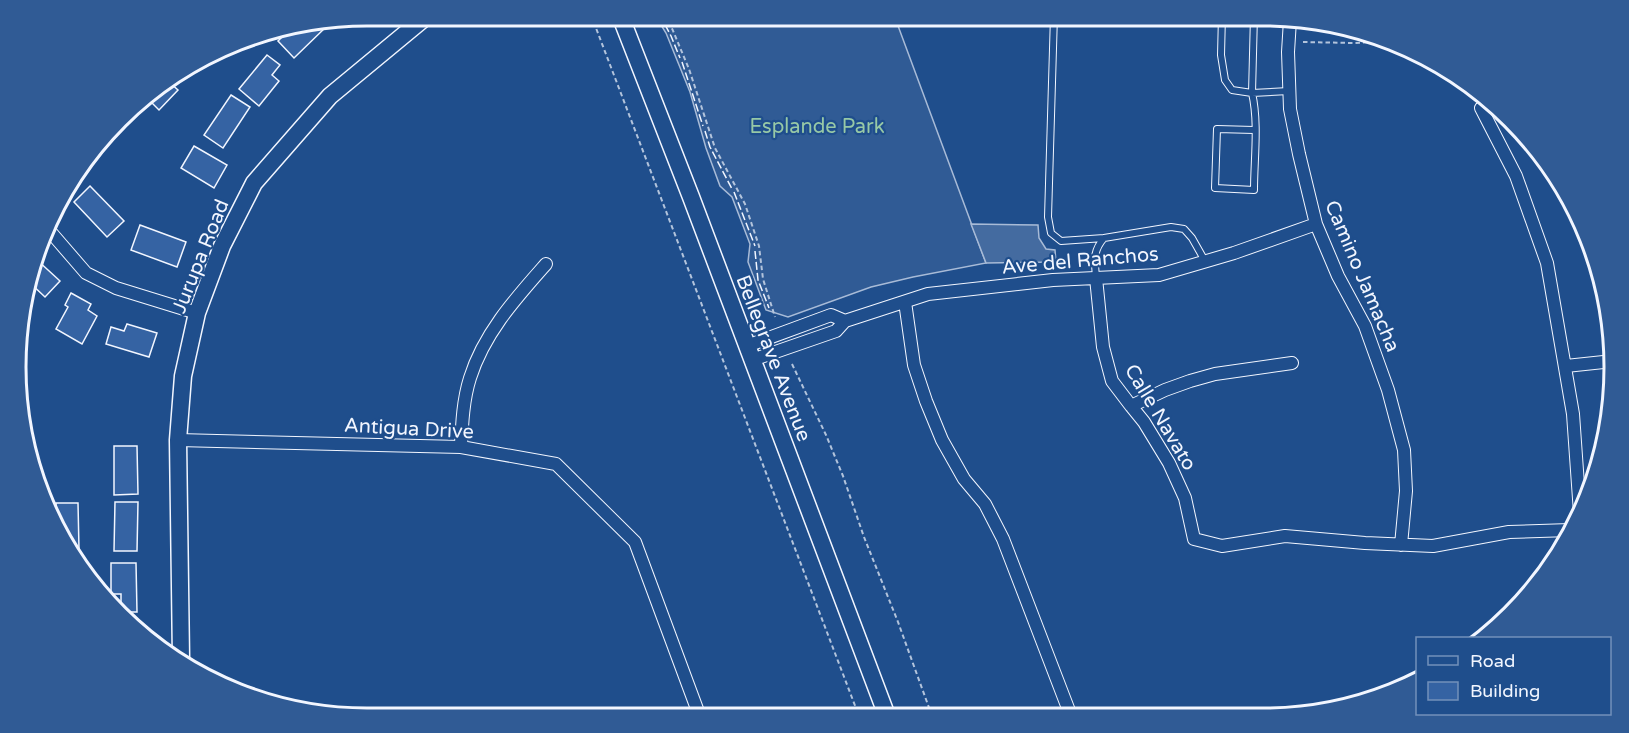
<svg xmlns="http://www.w3.org/2000/svg" width="1629" height="733" viewBox="0 0 1629 733" font-family="'Varela Round',sans-serif">
<rect width="100%" height="100%" fill="#1f4e8c"/>
<!-- built -->
<path fill="#305b95" stroke="#a8bbd7" stroke-width="1.5" d="M655,15h239l92,248 -73,14 -42,10 -83,30 -22,-7 -18,-48 2,-18 -18,-47 -12,-11 -14,-38 -16,-56 -24,-59z"/>
<!-- water -->
<path fill="#446ba0" stroke="#a8bbd7" stroke-width="1.5" d="M971,224l67,1 1,13 7,11 9,1 1,12 -70,1z"/>
<!-- building -->
<path fill="#3563a3" stroke="#f2f6ff" stroke-width="1.5" d="M325,22l3,3 -34,33 -16,-17 14,-14z
M267,55l13,10 -8,10 7,6 -20,25 -20,-17z
M169,82l9,8 -19,20 -14,-14z
M231,95l19,12 -27,41 -19,-13z
M194,146l33,19 -13,23 -33,-20z
M90,186l34,35 -17,16 -33,-35z
M140,225l46,17 -9,25 -46,-17z
M36,259l24,22 -15,16 -17,-16z
M71,293l20,11 -3,6 9,6 -15,28 -26,-15 12,-22 -3,-2z
M127,324l30,9 -8,24 -43,-13 5,-17 13,4z
M114,446h23l1,48 -24,1z
M115,502h23l-1,49h-23z
M56,503h22l1,46h-11l-6,-7 -6,-16z
M111,563h25l1,49h-16v-18h-10z
M130,625h10v9l-5,-3z"/>
<g fill="none" stroke-linecap="round" stroke-linejoin="round">
<defs>
<path id="lane" d="M1054,15l-6,202 3,16 10,8 43,-3
M1222,15l-1,40 4,25 7,10 20,3 37,-2
M1254,15l-2,78c7,30 2,67 2,97l-39,-2 2,-59 37,1
M1096,278c-1,-17 -4,-26 8,-40l67,-11 13,2 8,9 13,23"/>
<path id="street" d="M1290,20l-2,32 2,57 9,45 17,70 22,52 27,50 23,64 16,60 2,41 -5,54
M1481,108l35,68 31,87 26,151 7,99
M48,229l38,44 30,15 81,25
M1096,278l7,69 9,34 19,25 13,16 25,41 16,35 9,41 28,7 63,-10 80,7 68,3 76,-14 61,-2
M905,302l9,63 12,36 16,39 22,39 21,25 18,35 68,177
M747,346l84,-31 14,6
M752,360l84,-29 9,-10 83,-27 125,-14 106,-5 75,-22 82,-29
M1566,366l47,-5
M1131,406l34,-16 25,-9 25,-7 77,-11
M178,440l283,7 95,17 79,78 65,175
M461,447c1,-23 2,-47 9,-69 14,-45 46,-80 76,-114
M1247,715l7,-1h57"/>
<path id="secondary" d="M620,15l71,182 196,519
M181,659l-3,-219 5,-64 14,-63 25,-67 32,-63 76,-87 98,-81"/>
</defs>
<!-- lane casing -->
<use href="#lane" stroke="#f2f6ff" stroke-width="8"/>
<!-- street casing -->
<use href="#street" stroke="#f2f6ff" stroke-width="14"/>
<!-- secondary casing -->
<use href="#secondary" stroke="#f2f6ff" stroke-width="19"/>
<!-- path -->
<path stroke="#b3c4dc" stroke-width="2" stroke-dasharray="4.5 3" stroke-linecap="butt" d="M591,15l268,701
M665,15l6,11 18,43 26,79 30,56 14,42 4,33 12,38
M1303,42l51,1 38,-2
M792,364l34,71 17,41 21,61 34,85 34,94"/>
<!-- lane -->
<use href="#lane" stroke="#1f4e8c" stroke-width="6"/>
<!-- street -->
<use href="#street" stroke="#1f4e8c" stroke-width="12"/>
<!-- secondary -->
<use href="#secondary" stroke="#1f4e8c" stroke-width="16"/>
<!-- fence -->
<path stroke="#f2f6ff" stroke-width="1.5" stroke-dasharray="8 3" stroke-linecap="butt" d="M660,15l11,21 9,22
M682,62l21,64
M705,131l5,16 22,42
M734,192l21,54
M755,251l3,29 11,28"/>
</g>
<g text-anchor="middle" stroke-width="4.5" stroke-linejoin="round" paint-order="stroke">
<!-- park labels -->
<g font-size="20" fill="#97c8a6" stroke="#1f4e8c">
<text x="817" y="133">Esplande Park</text>
</g>
<!-- street labels -->
<g font-size="20" fill="#f2f6ff" stroke="#1f4e8c">
<text transform="translate(200 256) rotate(-68)" y="7">Jurupa Road</text>
<text transform="translate(1080 260) rotate(-5)" y="7">Ave del Ranchos</text>
<text transform="translate(1363 276) rotate(67)" y="7">Camino Jamacha</text>
<text transform="translate(774 358) rotate(69)" y="7">Bellegrave Avenue</text>
<text transform="translate(1161 417) rotate(59)" y="7">Calle Navato</text>
<text transform="translate(409 428) rotate(3)" y="7">Antigua Drive</text>
</g>
</g>
<!-- crop -->
<path d="M0 0H1629V733H0ZM367 26H1263A341 341 0 0 1 1604 367V367A341 341 0 0 1 1263 708H367A341 341 0 0 1 26 367V367A341 341 0 0 1 367 26Z" fill="#305b95" fill-rule="evenodd"/>
<path fill="none" stroke="#f2f6ff" stroke-width="3" d="M367 26H1263A341 341 0 0 1 1604 367V367A341 341 0 0 1 1263 708H367A341 341 0 0 1 26 367V367A341 341 0 0 1 367 26Z"/>
<!-- legend -->
<rect x="1416" y="637" width="195" height="78" fill="#1f4e8c" stroke="#7391ba" stroke-width="1.5"/>
<rect x="1428" y="656" width="30" height="9" fill="#1f4e8c" stroke="#7391ba" stroke-width="1.5"/>
<text x="1470" y="667" font-size="18" fill="#f2f6ff">Road</text>
<rect x="1428" y="682" width="30" height="18" fill="#3563a3" stroke="#7391ba" stroke-width="1.5"/>
<text x="1470" y="697" font-size="18" fill="#f2f6ff">Building</text>
</svg>
